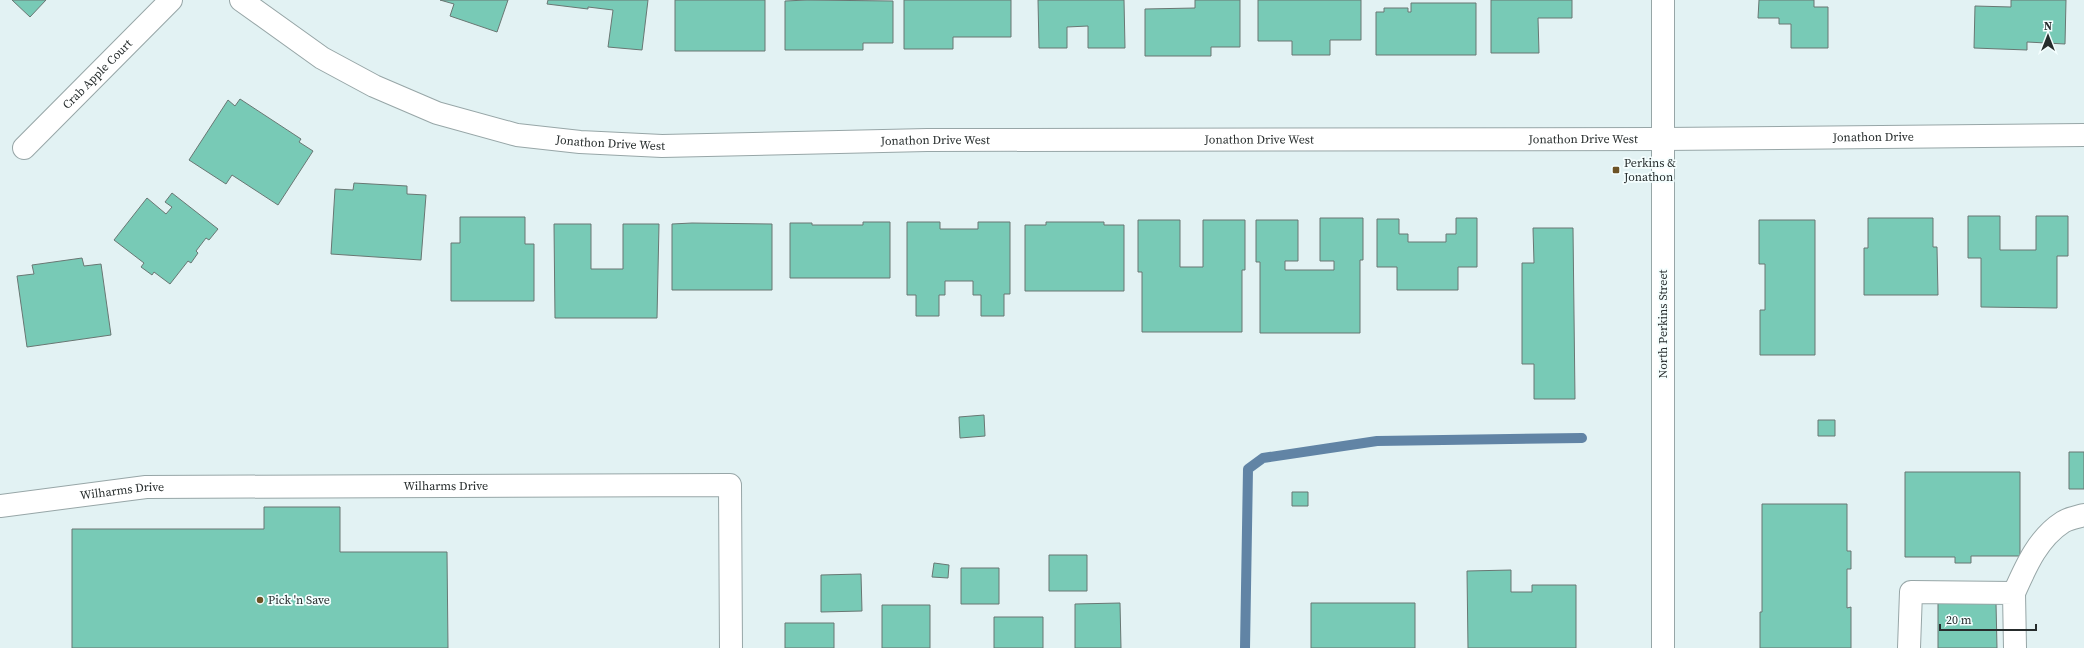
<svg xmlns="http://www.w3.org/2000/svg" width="2084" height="648" viewBox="0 0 2084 648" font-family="'Source Serif 4',serif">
<rect width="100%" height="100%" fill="#e2f2f3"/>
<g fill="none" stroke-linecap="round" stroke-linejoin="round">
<!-- stream -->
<path stroke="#6184a5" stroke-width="10" d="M1245,648l3,-179 15,-11 114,-17 205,-3"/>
</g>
<!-- building -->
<path fill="#78cab6" stroke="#697773" d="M12,0h34l-16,17z
M440,0h68l-11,32 -47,-16 4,-12z
M548,0h100l-6,50 -34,-3 5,-37 -25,-3v2l-41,-5z
M675,0h90v51h-90z
M807,0l86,1v42h-30v7h-78v-49z
M904,0h107v37h-58v12h-49z
M1038,0h86l1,48h-37v-22l-21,1v21h-28z
M1195,0h45v47h-29v9h-66v-47l50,-1z
M1258,0h103v40h-31v15h-38v-14h-34z
M1491,0h81v18h-34l1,35h-48z
M1759,0h55v7h14v41h-37v-24h-12v-6h-21z
M2011,0h55l-1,44 -38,-2v8l-53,-2 1,-42 36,1z
M1411,3h65v52h-100v-43h8v-4h24v4h3z
M240,99l61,40 -2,3 14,9 -35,54 -46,-30 -6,9 -37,-24 39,-60 7,6z
M354,183l53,3v8l19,1 -5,65 -90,-6 4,-65 18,1z
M172,193l46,36 -9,11 -3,-2 -10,13 2,2 -7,10 -3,-2 -18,23 -16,-12 -2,3 -11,-8 3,-4 -30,-23 33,-42 19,16 6,-7 -7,-5z
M1968,216h32v34h36v-34h32v40h-11v52l-76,-1v-49h-13z
M460,217h65v27h9v57h-83v-58h9z
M1320,218h43v42h-3v73h-100v-71h-4v-42h42v41h-13v9h49v-9h-14z
M1456,218h21v49h-19v23h-61v-23h-20v-48h22v15h9v8h38v-8h10z
M1868,218h65v29h4l1,48h-74v-47h4z
M1138,220h42v47h23v-47h42v50h-3v62h-100v-60h-4z
M1759,220h56v135h-55v-45h5v-46h-6z
M863,222h27v56h-100v-55h22v2h51z
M907,222h33v7h38v-7h32v72h-6v22h-23v-21h-8v-14h-28v14h-6v21h-23v-21h-9z
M1046,222h58v3h20v66h-99v-66h21z
M692,223l80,1v66h-100v-66z
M554,224h37v45h32v-45h36l-2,94h-102z
M1533,228h40l2,171h-41v-35h-12v-101h12z
M82,258l2,8 17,-2 10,71 -84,12 -10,-71 17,-2 -2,-9z
M984,415l1,21 -25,2 -1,-21z
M1818,420h17v16h-17z
M2069,452h15v37h-15z
M1905,472h115v84h-49v7h-16v-6h-50z
M1292,492h16v14h-16z
M1762,504h85v47h4v18h-4v39l4,-1v41h-91v-36h2z
M264,507h76v45h107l1,96h-376v-119h192z
M1049,555h38v36h-38z
M934,563l15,2 -1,13 -16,-1z
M961,568h38v36h-38z
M1511,570v22h21v-7h44v63h-108l-1,-77z
M861,574l1,37 -41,1v-37z
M1120,603l1,45h-46v-44z
M1311,603h104v45h-104z
M1938,603h58l1,45h-59z
M882,605h48v43h-48z
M994,617h49v31h-49z
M785,623h49v25h-49z"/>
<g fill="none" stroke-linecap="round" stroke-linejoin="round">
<defs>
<g id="minor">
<path id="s1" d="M241,0l81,58 52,28 63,27 80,22 63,7 82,4 265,-6 736,-1 421,-4"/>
<path id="s2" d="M24,148l147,-148"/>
<path id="s3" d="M0,506l146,-19 584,-2 1,163"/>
<path d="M2014,593c12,-27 24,-55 49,-71 6,-4 15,-5 21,-7"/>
<path d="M1663,648v-648"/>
<path d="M1909,648l2,-56 103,1 1,55"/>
</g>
</defs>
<!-- minor casing -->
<use href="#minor" stroke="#97a6a7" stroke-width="24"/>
<!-- minor -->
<use href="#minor" stroke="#fff" stroke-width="22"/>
</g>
<!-- markers -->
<g fill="#6d5325" stroke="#f4fefe" stroke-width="1.5">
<rect x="1612" y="166" width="8" height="8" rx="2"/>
<circle cx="260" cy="600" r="4"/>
</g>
<g text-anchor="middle" stroke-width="3.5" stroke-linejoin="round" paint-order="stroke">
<!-- street labels -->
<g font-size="12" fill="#262c2c" stroke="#f4fefe">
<text dy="4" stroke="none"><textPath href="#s2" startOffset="104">Crab Apple Court</textPath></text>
<text dy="4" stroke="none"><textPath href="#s1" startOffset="1667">Jonathon Drive</textPath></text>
<text dy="4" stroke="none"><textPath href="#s1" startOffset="1377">Jonathon Drive West</textPath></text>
<text dy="4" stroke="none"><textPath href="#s1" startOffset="729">Jonathon Drive West</textPath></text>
<text dy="4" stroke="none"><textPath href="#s1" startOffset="1053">Jonathon Drive West</textPath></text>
<text dy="4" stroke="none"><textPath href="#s1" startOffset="404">Jonathon Drive West</textPath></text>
<text transform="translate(1663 324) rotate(-90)" y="4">North Perkins Street</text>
<text dy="4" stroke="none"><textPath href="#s3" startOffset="447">Wilharms Drive</textPath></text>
<text dy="4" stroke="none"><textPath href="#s3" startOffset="123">Wilharms Drive</textPath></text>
</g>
<!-- poi labels -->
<g font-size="12" fill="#262c2c" stroke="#f4fefe" text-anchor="start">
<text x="1624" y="167">Perkins &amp;<tspan x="1624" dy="14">Jonathon</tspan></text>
<text x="268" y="604">Pick 'n Save</text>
</g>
</g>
<!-- north arrow -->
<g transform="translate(2048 36)" stroke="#f4fefe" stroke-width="3" paint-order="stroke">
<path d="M0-3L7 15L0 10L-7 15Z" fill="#262c2c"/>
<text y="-6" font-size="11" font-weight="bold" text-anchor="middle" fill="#262c2c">N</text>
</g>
<!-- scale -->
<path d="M1940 624v6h96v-6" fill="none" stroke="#262c2c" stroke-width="2"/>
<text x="1946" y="624" font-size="12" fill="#262c2c" stroke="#f4fefe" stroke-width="3" paint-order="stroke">20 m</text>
</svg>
